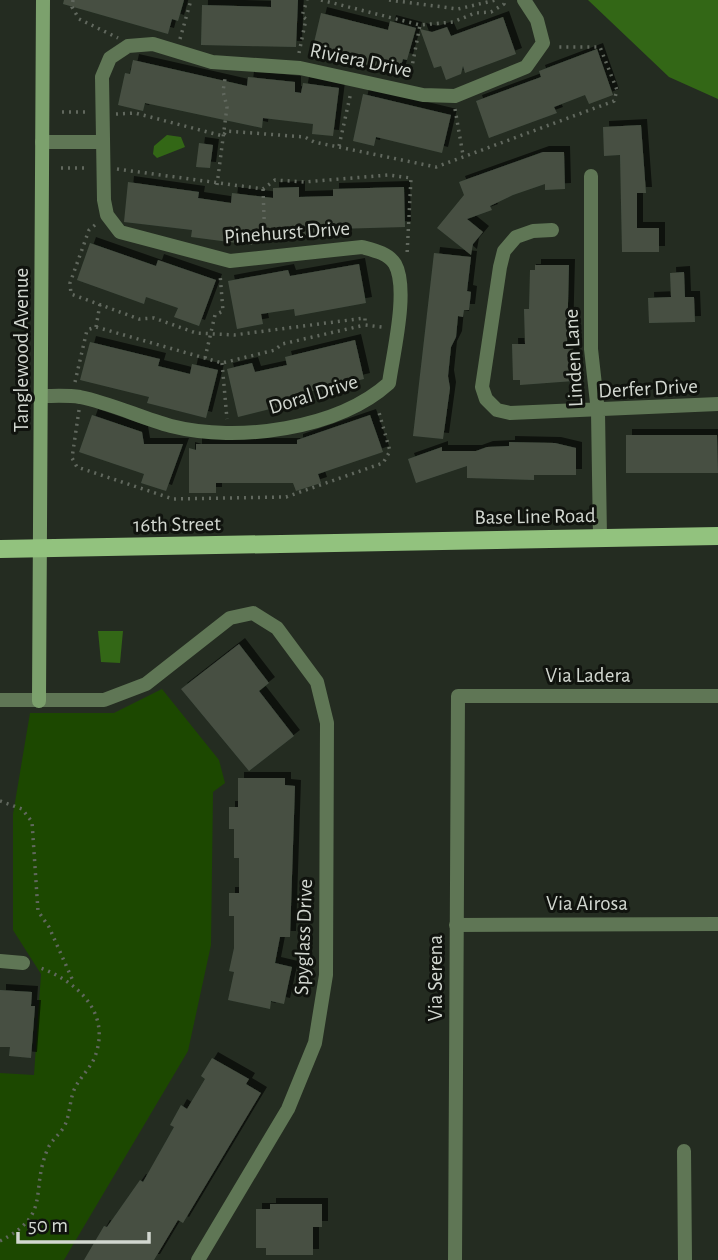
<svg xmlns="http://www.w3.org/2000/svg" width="718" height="1260" viewBox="0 0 718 1260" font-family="'Alegreya Sans',sans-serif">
<defs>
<filter id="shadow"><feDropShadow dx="6" dy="-6" stdDeviation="0" flood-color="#0009"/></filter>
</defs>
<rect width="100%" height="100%" fill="#242c21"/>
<!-- green -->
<path fill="#1c4800" d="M162,689l57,71 6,23 -12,9 -2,153 -23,106 -124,209h-64v-187l34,2 7,-101 -28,-44v-116l17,-101h84z"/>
<!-- water -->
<path fill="#336716" d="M588,0h130v99l-49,-22z
M167,135l14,2 4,10 -28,11 -4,-4 1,-8z
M98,631h25l-3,32 -19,-1z"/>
<!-- building -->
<path fill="#465043" filter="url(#shadow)" d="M64,0h120l-6,21 -6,-2 -4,15 -105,-30z
M271,0h27l-2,47 -95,-2 1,-40 69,2z
M321,13l67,17 2,-9 26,7 -9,32 -4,-1 -4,14 -87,-22z
M503,17l13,37 -51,19 -2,-7 -2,8 -15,6 -5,-14 -7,2 -14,-39 12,3 15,-5 4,9z
M597,49l16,46 -24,9 -4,-9 -31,12 3,6 -68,25 -13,-37 65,-24 -2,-6z
M133,60l114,26 1,-9 47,5v10l6,1 2,-10 36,5 -6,48 -21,-2 1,-10 -50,-6 -1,10 -117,-25 -2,8 -25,-6 7,-32 5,1z
M363,94l88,21 -9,38 -66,-16 -2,9 -21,-5z
M641,125l5,68h-9v35h22v24h-37l-2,-97 -16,1 -1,-29z
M199,143l14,2 -3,23 -14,-1z
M543,152h21l1,37 -20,1v-6l-32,11 -23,11 2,4 -25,9 16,13 -10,12 -2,11 -34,-27 27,-33 -5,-13z
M128,182l71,10 -1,6 33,5 1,-10 41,5v-10l26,-1v10l34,-1v-7l71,-2 1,40 -70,2v6l-82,2 -1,8 -61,-8 1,-7 -68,-8z
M90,243l66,23 2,-6 58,20 -17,46 -25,-9 4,-9 -32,-11 -2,7 -67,-24z
M434,253l37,4 -4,34 4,1 -2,18h-5l-1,7 -5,-1 -2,21 -5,10 -3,29 2,12 -7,51 -30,-3z
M359,264l7,39 -71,13 -1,-7 -33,5 2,10 -26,5 -9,-48 60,-11 2,6z
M535,265h34l-2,78h6l1,38 -54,4v-5h-7l-1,-36h13l-1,-35h5l1,-39h5z
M684,272l1,25h9l1,25 -46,1 -1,-25 23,-1 -1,-24z
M355,340l9,39 -68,16 2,7 -60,15 -11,-48 25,-6 3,9 32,-7 -2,-8z
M90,342l70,17 -2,7 32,8 2,-10 26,6 -12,48 -59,-15 2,-6 -69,-17z
M92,415l50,17 2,12h39l-17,47 -25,-8 3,-9 -65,-22z
M370,415l13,37 -65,22 3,9 -25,8 -3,-8h-77v10h-27v-45l7,2v-6h101v-4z
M626,435h91l1,38h-92z
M509,442l46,1 21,5v27h-42v5l-67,-2v-12l-51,17 -8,-24 34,-12v4h34l11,-4 22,-1z
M239,644l30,39 -10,8 35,45 -45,35 -68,-82z
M238,778h47v7l10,1 -5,151h-10l-5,26 17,4 -8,37 -13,-3 -1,8 -42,-9 6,-28 -5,-1 5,-23v-32h-5v-23h10v-35h-5v-29h-5v-22h9z
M0,990l32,2 -1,14h4l-4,52 -22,-2 1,-9h-10z
M212,1058l37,21 -3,5 15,9 -78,130 -5,-3 -24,40h-70l20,-34 3,1 33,-47 3,2 31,-55 -4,-2 11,-20 6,4 18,-30 -4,-3z
M270,1204h52v23h-9v28h-47v-7h-10v-39h14z"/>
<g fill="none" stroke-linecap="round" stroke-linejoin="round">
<!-- path -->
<path stroke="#61685e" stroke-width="3.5" stroke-dasharray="2 5" stroke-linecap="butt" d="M73,0l-1,7 7,12 39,19
M321,0l99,25 33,-3 22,-9 16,-1 13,-8 -1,-4
M389,0l69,9 38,-9
M180,39l11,-39
M299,53l7,-34 -4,-3 5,-16
M410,77l10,-52
M455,109l8,46
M62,112h25
M116,114l19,-1 88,23 3,-5 79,6 9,5 122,25 178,-66 3,-11 -17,-43h-45
M339,146l12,-54
M61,168h28
M117,169l146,20 12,-9 29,2 84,-7 23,3 -4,77
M217,185l10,-78 -4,-16 2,-12
M263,189l2,54
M95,225l-6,5 -19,53 1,11 68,25 15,-1 42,15 38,2 131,-17v7l17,2
M96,327l4,-23
M205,358l10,-43 8,-4 -3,-37
M222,363l5,56
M75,382l12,-52 9,-3 126,36 53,-13 7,-6 83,-19
M79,410l-7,48 5,9 96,32 113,-2 97,-34 7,-12 -12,-42
M0,801l22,8 10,13 6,89 11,16 24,54
M0,1241c53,-27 29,-48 48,-93 4,-8 11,-13 16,-21 7,-13 5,-29 12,-41 5,-9 13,-17 18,-27 19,-46 -17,-78 -56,-92"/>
<!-- street -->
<path stroke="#5f7655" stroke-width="14" d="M42,142h61
M591,176v173l7,63 2,125
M552,230l-19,1 -17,6 -12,14 -4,16 -18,120 4,12 11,11 13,3 208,-9
M42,396c12,0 26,-1 38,1 31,6 61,21 91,29 67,17 167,3 218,-43 4,-29 20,-94 6,-119 -7,-11 -22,-14 -33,-17l-132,14 -110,-29 -13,-17 -3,-15 -2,-123 8,-19 18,-12 25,-2 59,18 88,6 123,27 32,1 71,-29 17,-24 -6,-23 -13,-20
M0,700h104l42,-16 84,-66 23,-5 24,15 40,54 10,41 -1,252 -11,68 -27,66 -90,151
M456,925l262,-1
M0,961l23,2
M684,1151l1,109
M455,1260l3,-564h260"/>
<!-- secondary -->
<path stroke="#7ca16d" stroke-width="14" d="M39,701l4,-701"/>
<!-- primary -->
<path stroke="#92c27e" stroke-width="18" d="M0,549l718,-13"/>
</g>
<g text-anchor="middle" stroke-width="6" stroke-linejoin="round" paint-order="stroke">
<!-- street labels -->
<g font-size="21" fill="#d2d7d0" stroke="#10130e">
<text transform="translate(361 60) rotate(12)" y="7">Riviera Drive</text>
<text transform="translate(287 232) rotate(-4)" y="7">Pinehurst Drive</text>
<text transform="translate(21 350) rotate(-90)" y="7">Tanglewood Avenue</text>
<text transform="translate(573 358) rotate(-93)" y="7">Linden Lane</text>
<text transform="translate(648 388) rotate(-3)" y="7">Derfer Drive</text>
<text transform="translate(313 394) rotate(-17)" y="7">Doral Drive</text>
<text transform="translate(535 516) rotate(-1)" y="7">Base Line Road</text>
<text transform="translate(177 524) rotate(-1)" y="7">16th Street</text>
<text x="588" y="682">Via Ladera</text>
<text x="587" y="910">Via Airosa</text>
<text transform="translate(303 937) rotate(-88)" y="7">Spyglass Drive</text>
<text transform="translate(435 978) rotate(-90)" y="7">Via Serena</text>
</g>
</g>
<!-- scale -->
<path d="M18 1232v10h131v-10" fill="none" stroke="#d2d7d0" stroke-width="3.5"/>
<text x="28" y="1232" font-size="21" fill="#d2d7d0" stroke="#10130e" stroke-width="5" paint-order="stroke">50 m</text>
</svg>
